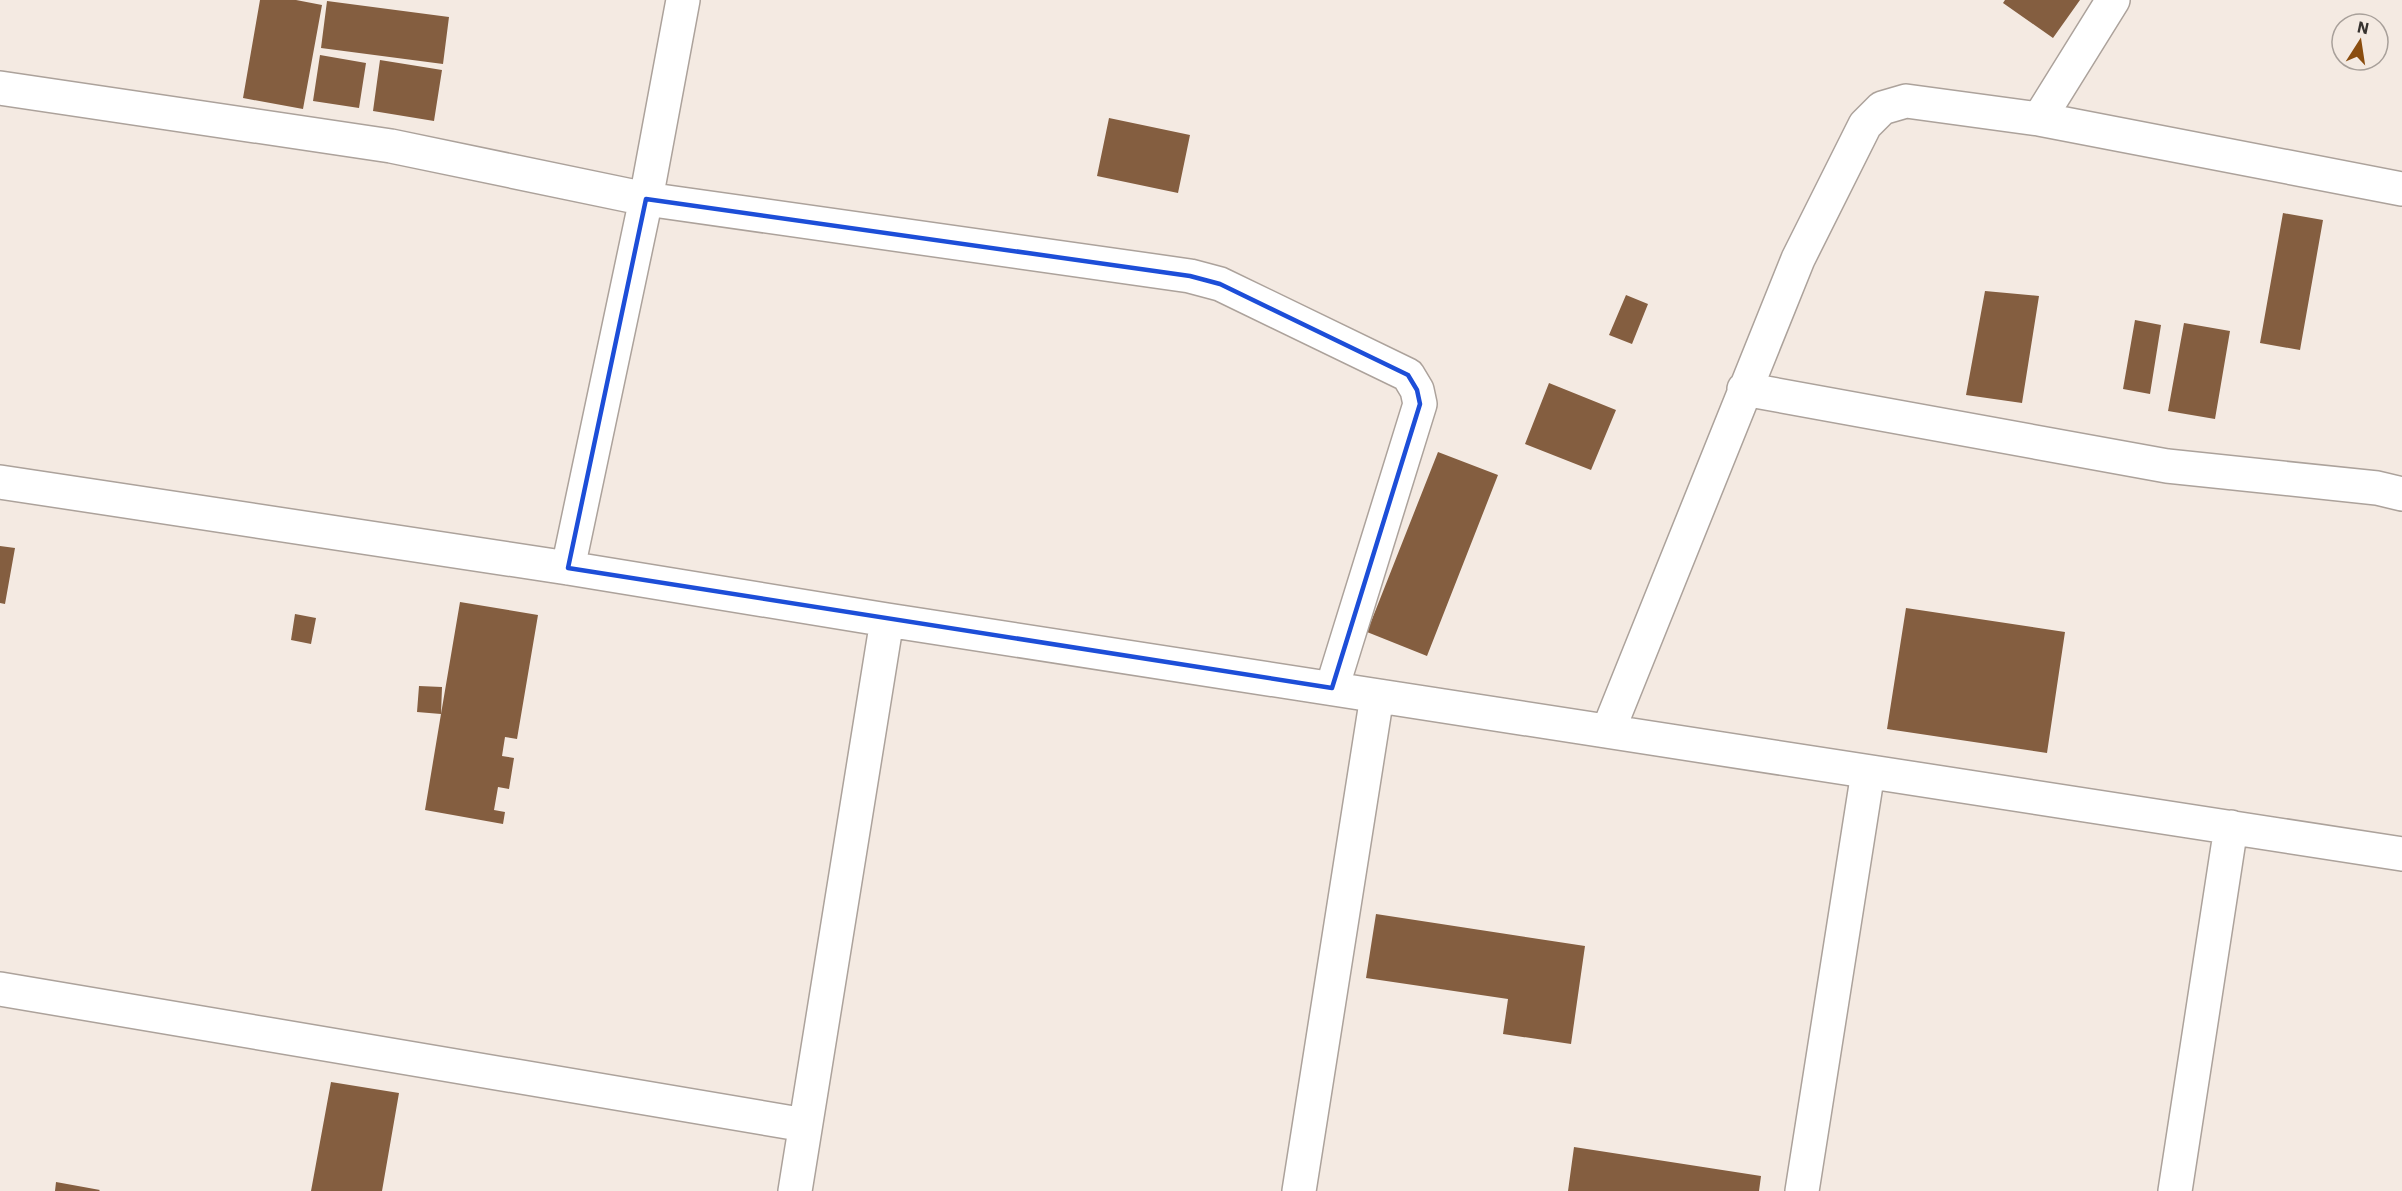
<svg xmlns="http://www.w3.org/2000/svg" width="2402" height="1191" viewBox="0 0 2402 1191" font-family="'IBM Plex Sans',sans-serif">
<rect width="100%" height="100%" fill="#f4eae2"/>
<!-- building -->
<path fill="#845e40" d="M260,0h36l26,5 -19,104 -60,-11z
M2005,0h75l-27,38 -50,-35z
M327,1l122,16 -6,47 -122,-16z
M320,55l46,8 -7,45 -46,-7z
M380,60l62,10 -8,51 -61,-10z
M1109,118l81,17 -12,58 -81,-17z
M2283,213l40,7 -23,130 -40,-7z
M1985,291l54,5 -17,107 -56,-8z
M1626,295l22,9 -16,40 -23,-9z
M2135,320l26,5 -11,69 -27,-5z
M2184,323l46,8 -15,88 -47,-8z
M1549,383l67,27 -25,60 -66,-26z
M1438,452l60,23 -71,181 -60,-24z
M0,546l15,2 -10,56 -5,-1z
M460,602l78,13 -21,124 -12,-2 -3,19 12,2 -5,31 -11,-2 -4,23 11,2 -2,12 -78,-14 16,-96 -24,-2 2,-26 23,1 -1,27z
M1906,608l159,24 -18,121 -160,-24z
M295,614l21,4 -5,26 -20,-4z
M1376,914l209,32 -14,98 -68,-10 5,-35 -142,-21z
M331,1082l68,11 -17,98h-71z
M1574,1147l187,29 -2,15h-191z
M56,1182l44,8 -1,1h-44z"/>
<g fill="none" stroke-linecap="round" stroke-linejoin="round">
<defs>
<path id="minor" d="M0,88l391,58 255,53 544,77 30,8 188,91 9,15 3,14 -88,284
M2039,119l74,-119
M1744,389l423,77 210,22 25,6
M0,482l568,86 319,52 1515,234
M568,568l78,-369 37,-199
M1608,731l190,-472 67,-134 17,-17 24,-7 133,18 363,70
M0,989l805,136
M795,1191l92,-571
M1299,1191l78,-495
M1802,1191l66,-419
M2175,1191l56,-364"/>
</defs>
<!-- minor casing -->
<use href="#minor" stroke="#aca29b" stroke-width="36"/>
<!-- minor -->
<use href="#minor" stroke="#fff" stroke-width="33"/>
</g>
<!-- marked area -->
<path fill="none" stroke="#1d4ed8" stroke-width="4.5" stroke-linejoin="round" d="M646,199l544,77 30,8 188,91 9,15 3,14 -88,284 -764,-120z"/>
<!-- north arrow -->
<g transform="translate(2360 42) rotate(12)"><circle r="28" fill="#f4eae2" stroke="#a8a09a" stroke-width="1.5"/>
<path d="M0-4.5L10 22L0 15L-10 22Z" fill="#8a4d0f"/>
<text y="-9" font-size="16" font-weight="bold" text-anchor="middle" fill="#36322f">N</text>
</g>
</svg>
